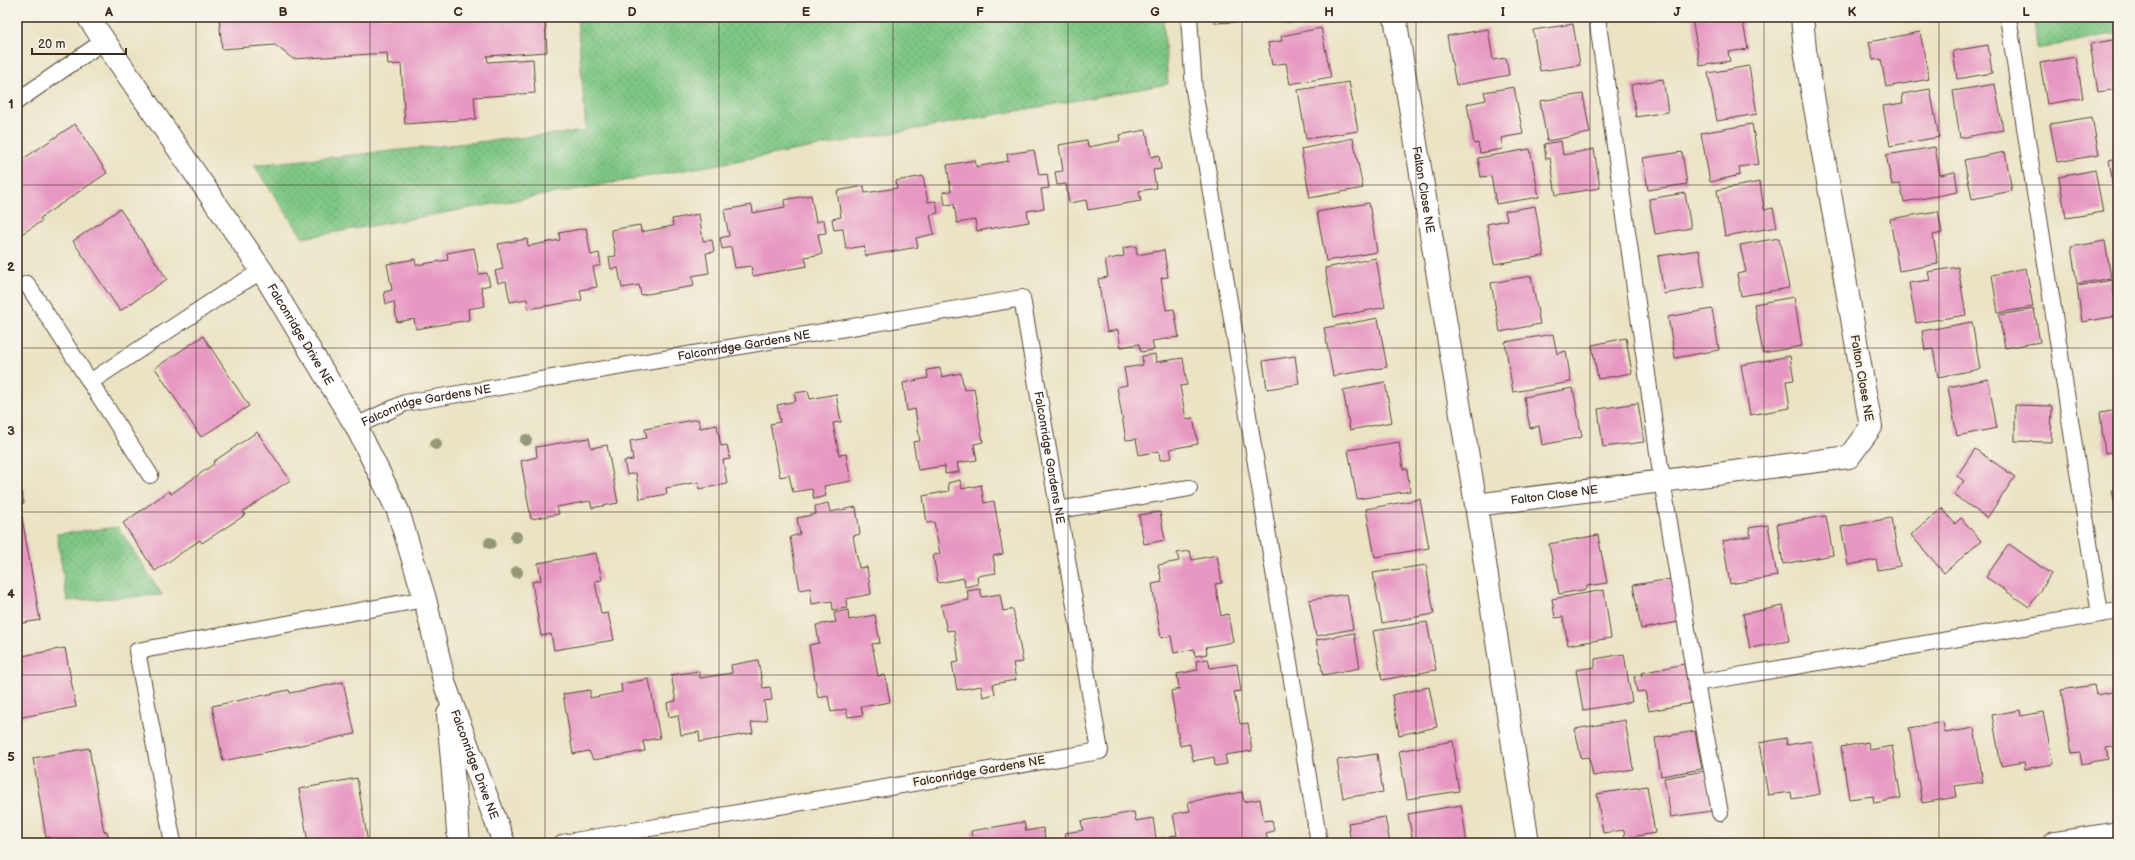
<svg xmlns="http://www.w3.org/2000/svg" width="2135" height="860" viewBox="0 0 2135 860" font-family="'Balsamiq Sans',sans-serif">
<defs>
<pattern id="grass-dots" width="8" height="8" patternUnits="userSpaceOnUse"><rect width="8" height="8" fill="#7dc683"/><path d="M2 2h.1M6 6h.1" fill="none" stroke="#68a16b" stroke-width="1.8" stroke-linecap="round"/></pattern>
</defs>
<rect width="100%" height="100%" fill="#f7f3e8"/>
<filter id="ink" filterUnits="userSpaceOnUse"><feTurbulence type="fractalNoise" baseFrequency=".025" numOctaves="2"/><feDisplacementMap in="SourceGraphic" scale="8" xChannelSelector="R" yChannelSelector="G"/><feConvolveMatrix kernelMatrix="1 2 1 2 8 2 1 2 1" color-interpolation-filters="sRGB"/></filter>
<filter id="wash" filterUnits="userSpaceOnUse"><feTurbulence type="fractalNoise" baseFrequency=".012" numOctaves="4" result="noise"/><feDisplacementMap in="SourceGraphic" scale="16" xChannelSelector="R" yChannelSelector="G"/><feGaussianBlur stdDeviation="0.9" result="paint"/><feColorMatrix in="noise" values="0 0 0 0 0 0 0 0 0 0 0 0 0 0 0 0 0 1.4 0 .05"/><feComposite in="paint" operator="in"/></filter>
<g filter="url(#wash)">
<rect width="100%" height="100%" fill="#eae3c4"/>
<!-- grass -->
<path fill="url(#grass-dots)" stroke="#5c7850" d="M577,17h586l5,67 -865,154 -49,-73 332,-34z
M2034,17h84v16l-81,16z
M118,527l44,68 -95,6 -10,-67z"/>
<g id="blocks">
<!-- building -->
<path fill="#e798c2" d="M219,17h326l2,35 -60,4 1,6 45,-3 2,34 -61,4 2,22 -71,5 -4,-60 -13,1 -1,-12 -94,6 -18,-14 -53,4z
M1214,17h37v4l-36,2z
M1286,17h41v2l-41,3z
M1742,17l6,32 -20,3 2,9 -30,5 -8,-48z
M1573,24l7,41 -40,6 -7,-41z
M1321,28l10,49 -41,7 -4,-21 -14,2 -4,-22 14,-2 -1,-5z
M1488,29l5,31 13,-2 3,17 -53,10 -9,-49z
M1920,32l9,47 -43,8 -5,-28 -8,1 -4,-18z
M2118,39v50l-20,3 -8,-48z
M1988,45l4,28 -35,6 -4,-28z
M2076,57l7,41 -36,6 -7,-41z
M1749,66l8,48 -40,7 -9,-48z
M1663,79l5,33 -32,5 -5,-32z
M1349,82l9,49 -52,8 -8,-49z
M1995,84l8,46 -43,8 -7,-47z
M1514,87l9,47 -22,4 2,11 -23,4 -2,-10 -4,1 -7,-40 19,-4 -2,-8z
M1930,89l9,48 -49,9 -7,-40 20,-3 -1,-9z
M1583,94l7,39 -43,8 -7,-40z
M2092,117l7,38 -42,7 -7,-38z
M75,124l32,49 -67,45 2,3 -25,16v-74z
M1752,124l7,40 -20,3 1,8 -30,7 -9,-49z
M1146,130l5,27 8,-2 2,14 -8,1 3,18 -17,3 2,10 -53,9 -2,-10 -17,3 -3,-19 -9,1 -2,-13 8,-1 -4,-26 28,-5 1,7 32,-6 -1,-6z
M1353,138l10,50 -53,10 -9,-49z
M1561,141l2,14 31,-6 6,39 -44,7 -6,-37 -4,1 -2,-15z
M1935,147l5,28 15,-3 3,20 -54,10 -4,-18 -8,1 -6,-30z
M1530,149l9,48 -43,7 -5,-28 -10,1 -3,-19z
M1034,150l5,25 8,-1 2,14 -8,1 3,19 -17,3 2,11 -52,9 -2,-11 -18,3 -3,-19 -9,1 -2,-13 8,-1 -4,-26 28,-5 1,7 32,-6 -1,-7z
M1682,152l5,32 -39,6 -5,-32z
M2005,152l7,39 -40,8 -8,-39z
M2118,158v51h-1l-8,-49z
M2095,170l8,42 -37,6 -7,-41z
M923,176l5,26 8,-1 2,12 -8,2 4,19 -18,4 2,9 -52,9 -2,-10 -18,3 -3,-20 -9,1 -2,-11 9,-2 -4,-26 27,-5 1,7 32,-5 -1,-7z
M1760,182l4,28 9,-2 4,19 -52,9 -8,-46z
M1685,193l6,35 -36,6 -6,-35z
M811,195l5,27 8,-2 2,13 -8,1 4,20 -17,3 2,9 -54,10 -2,-10 -16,2 -4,-21 -9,2 -2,-11 9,-2 -5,-26 28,-5 1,8 32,-6 -1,-7z
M1369,203l8,49 -51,9 -9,-49z
M1535,206l9,50 -50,8 -7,-40 20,-4 -2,-9z
M120,209l47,70 -47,32 -47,-70z
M1938,211l4,22 -9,2 5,29 -39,7 -9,-52z
M699,214l4,27 9,-1 2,12 -8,1 3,20 -17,3 2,10 -53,9 -2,-10 -17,3 -4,-20 -7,1 -2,-12 7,-1 -5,-26 29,-5 1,7 32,-6 -1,-7z
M586,228l5,27 8,-2 2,12 -8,2 4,20 -17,3 2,10 -54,9 -1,-10 -17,3 -4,-21 -8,2 -3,-12 8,-2 -5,-25 29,-5 1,7 32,-6 -1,-7z
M1779,238l10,50 -48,8 -4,-22 9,-2 -6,-27z
M2105,241l6,37 -34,6 -6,-37z
M1136,246l1,9 27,-5 4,27 -7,1 5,32 8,-1 5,28 -27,4 2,9 -13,2 -2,-8 -18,3 -3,-17 -11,2 -9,-53 10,-2 -3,-17 19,-4 -1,-8z
M474,248l5,26 8,-1 3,12 -9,2 4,19 -17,3 1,11 -53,9 -2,-10 -17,3 -3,-20 -8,2 -2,-12 8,-2 -5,-26 28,-5 1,6 32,-5 -1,-7z
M1699,250l6,37 -41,7 -6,-38z
M1376,258l9,49 -51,10 -9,-49z
M1958,267l8,48 -50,8 -7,-40 21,-3 -2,-8z
M2026,268l7,39 -35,6 -6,-38z
M1531,276l9,48 -40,8 -9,-49z
M2112,280l6,36 -36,6 -5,-36z
M1794,297l8,49 -39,7 -9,-49z
M1712,309l7,41 -44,8 -7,-41z
M2034,309l6,33 -35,6 -6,-33z
M1378,318l9,49 -54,9 -9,-48z
M1972,322l8,47 -42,8 -5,-28 -8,1 -3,-19z
M1553,334l4,20 9,-3 5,31 -58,10 -8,-50z
M203,336l46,70 -48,31 -46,-69z
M1626,338l6,35 -34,6 -6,-34z
M1155,354l1,8 27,-4 4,27 -7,1 6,33 7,-1 5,26 -28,5 2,9 -12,2 -1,-9 -20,4 -3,-16 -10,1 -9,-53 10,-2 -3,-17 19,-3 -1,-9z
M1295,356l4,28 -32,5 -4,-28z
M1790,356l4,24 -8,1 4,27 -40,7 -9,-50z
M940,368l2,9 19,-4 3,17 10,-2 9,54 -9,2 3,16 -20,3 2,9 -14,2v-8l-27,4 -5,-28 7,-1 -5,-32 -8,2 -4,-28 25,-5 -1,-8z
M1988,379l9,49 -40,8 -9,-49z
M1385,382l7,40 -42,8 -7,-40z
M1573,388l9,49 -40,8 -3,-19 -9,2 -6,-31z
M808,391l2,8 26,-5 5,28 -8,1 6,32 7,-1 5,27 -27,5 2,10 -12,3 -2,-10 -19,3 -4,-17 -9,2 -10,-53 10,-2 -3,-17 19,-4 -2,-8z
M1638,403l6,39 -41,5 -5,-38z
M2015,405l37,1 -1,36 -36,-1z
M2118,410v41l-13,2 -5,-40z
M698,419l2,9 17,-3 4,21 6,-1 3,14 -7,1 4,24 -28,5 -1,-7 -32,6 1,6 -27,5 -4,-26 -9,2 -3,-14 9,-1 -3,-19 17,-3 -2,-9z
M257,432l33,48 -47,32 2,3 -43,28 -2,-3 -45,31 -32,-48 46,-32 2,3 43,-30 -1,-2z
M589,438l2,10 16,-3 11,58 -26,5 -2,-7 -33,6 2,7 -28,5 -10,-58 16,-4 -1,-10z
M1399,442l4,27h4l3,22 -53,8 -9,-49z
M1975,449l40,28 -28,41 -33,-23 10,-14 -7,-5z
M17,469l7,34 -7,1z
M960,480l2,9 19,-4 3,18 10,-2 9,53 -10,2 3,17 -19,3 1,8 -13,3 -1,-9 -26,5 -5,-28 7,-1 -6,-32 -7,1 -4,-27 26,-5 -1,-8z
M2118,489v26h-1l-5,-25z
M1420,499l9,49 -54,9 -9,-48z
M828,503l2,9 26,-5 4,27 -7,2 6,32 8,-1 4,27 -25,5 1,9 -14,2 -1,-9 -20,3 -2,-16 -10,2 -10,-53 10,-3 -3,-16 19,-4 -1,-8z
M1942,508l13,16 6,-6 20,23 -37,32 -33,-38z
M21,512l19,108 -23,4v-111z
M1160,512l5,28 -21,4 -5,-29z
M1826,516l7,39 -50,9 -6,-40z
M1891,518l9,48 -22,4 -2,-10 -28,5 -7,-38z
M1768,525l9,51 -47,8 -7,-43 28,-5 -2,-8z
M1598,535l9,48 -20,3v3l-28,5 -10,-50z
M2009,544l42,30 -22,33 -43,-30z
M1190,551l2,9 25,-5 5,28 -7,1 6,32 7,-2 5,28 -27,5 1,7 -12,2 -1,-7 -20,4 -3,-17 -10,2 -9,-54 10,-2 -4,-17 21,-4 -2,-8z
M596,553l6,27 -7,1 6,33 7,-1 6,27 -60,10 -3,-16 -10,2 -9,-54 9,-2 -3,-17z
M1426,565l8,49 -52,9 -9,-50z
M1671,579l7,43 -37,7 -8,-44z
M980,589l2,8 18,-3 3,17 10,-2 10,53 -10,1 3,17 -23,4 2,10 -12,3 -2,-11 -24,4 -5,-27 7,-1 -5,-32 -7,1 -6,-26 28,-5 -2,-9z
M1604,590l7,48 -43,7 -5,-28 -8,1 -3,-19z
M1347,594l6,35 -37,7 -7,-36z
M1783,606l6,35 -39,7 -7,-34z
M848,610l1,10 26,-5 5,28 -8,1 6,32 7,-1 5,27 -29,5 2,8 -15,2 -2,-8 -15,3 -3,-16 -10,2 -9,-53 10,-2 -3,-18 20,-3 -2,-9z
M1427,622l9,48 -54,10 -9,-49z
M1354,633l6,35 -37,7 -7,-35z
M65,648l11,59 -59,11v-61z
M1624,654l8,48 -49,8 -7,-40 19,-3v-8z
M1208,659l2,9 27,-4 4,27 -7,1 6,32 8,-1 4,28 -27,4 2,9 -12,2 -1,-9 -21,4 -3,-17 -10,2 -9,-55 8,-2 -2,-15 21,-4 -2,-9z
M758,660l5,28 7,-1 2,13 -8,1 3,19 -16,3 2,10 -53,9 -1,-10 -18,3 -3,-20 -9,2 -2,-14 9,-2 -5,-26 28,-4 1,7 32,-5 -1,-8z
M1684,664l8,39 -43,8 -4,-20 -8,1 -3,-15 8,-1 -1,-3z
M649,679l11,59 -17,3 2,10 -52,9 -4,-9 -16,3 -10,-60 27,-4v8l32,-6 -1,-8z
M343,682l12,52 -132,27 -11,-55 77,-16 1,3z
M2094,685l2,10 22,-4v55l-12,2 2,11 -26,5 -2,-11 -8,1 -11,-64z
M1429,687l8,40 -38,8 -7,-40z
M2020,710l1,6 22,-4 10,52 -28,5 -1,-7 -23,4 -9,-51z
M1625,720l8,49 -40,7 -4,-19 -8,1 -6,-29z
M1943,722l2,11 29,-5 9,54 -28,4 2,11 -35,6 -13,-75z
M1695,731l7,38 -41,7 -6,-38z
M1786,738l1,7 24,-4 9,53 -28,5 -1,-7 -23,3 -9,-52z
M1453,741l3,21 -2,1 5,28 -52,8 -8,-48z
M1868,742l2,8 22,-4 9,52 -27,5 -1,-7 -24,3 -8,-52z
M89,748l15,84 3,-1 2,12h-59l-1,-6 -3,1 -13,-80z
M1377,754l6,38 -40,6 -6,-38z
M1705,771l6,40 -40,6 -7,-39z
M357,778l11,65h-60l-9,-54z
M1647,786l8,47 -30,5 -1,-8 -21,3 -6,-39z
M1242,792l2,10 16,-3 4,22 8,-1 2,11 -8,2 2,10h-98l-1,-7 8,-1 -4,-21 17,-3 -2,-9z
M1461,805l6,38h-54l-5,-29z
M1134,812l2,9 17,-3 3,21 9,-1v5h-98l-2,-10 18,-3 -2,-9z
M1385,817l5,26h-39l-3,-20z
M1024,822l2,9 17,-3 3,15h-78l4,-2 -1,-10z"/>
</g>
</g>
<g filter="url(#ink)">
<use href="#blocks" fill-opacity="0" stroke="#554637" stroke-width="1"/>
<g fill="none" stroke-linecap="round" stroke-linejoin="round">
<defs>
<g id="lane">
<path d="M1189,17l5,73 125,753"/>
<path d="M1597,17l65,464 34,202 422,-72"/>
<path d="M2008,17l92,597"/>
<path d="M17,101l87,-60"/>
<path d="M27,284l123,191"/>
<path d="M90,382l141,-93 31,-18"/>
<path id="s1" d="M356,426l49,-23 617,-105 78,453 -537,92"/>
<path d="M1058,510l131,-22"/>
<path d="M1696,683l24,130"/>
<path d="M173,843l-36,-192 288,-52"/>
</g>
<g id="street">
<path id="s2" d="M1395,17l81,488 52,338"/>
<path id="s3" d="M1476,505l373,-48 22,-30 -66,-377 -3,-33"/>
</g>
<g id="secondary">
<path id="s4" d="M88,17l174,254 94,155 42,85 27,88 20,86 59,158"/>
<path d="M448,714l11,129"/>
<path d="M2055,843l63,-10"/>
</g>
</defs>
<!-- lane casing -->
<use href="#lane" stroke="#554637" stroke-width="18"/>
<!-- street casing -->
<use href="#street" stroke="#554637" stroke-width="24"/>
<!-- secondary casing -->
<use href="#secondary" stroke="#554637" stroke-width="24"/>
<!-- lane -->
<use href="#lane" stroke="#fff" stroke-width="16"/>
<!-- street -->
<use href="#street" stroke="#fff" stroke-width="22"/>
<!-- secondary -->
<use href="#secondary" stroke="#fff" stroke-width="22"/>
</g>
<!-- trees -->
<g fill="#959779">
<circle cx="526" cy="440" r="6"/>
<circle cx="436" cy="444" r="6"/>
<circle cx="516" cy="537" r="6"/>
<circle cx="490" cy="543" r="6"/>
<circle cx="517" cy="572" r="6"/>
</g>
</g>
<!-- grid -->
<path fill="none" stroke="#3b2a1e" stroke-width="1" stroke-opacity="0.55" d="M196,17v826M370,17v826M545,17v826M719,17v826M893,17v826M1068,17v826M1242,17v826M1416,17v826M1590,17v826M1764,17v826M1939,17v826M17,185h2101M17,348h2101M17,512h2101M17,675h2101"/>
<g text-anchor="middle" stroke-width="4" stroke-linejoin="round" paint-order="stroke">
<!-- street labels -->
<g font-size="12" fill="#3b2a1e" stroke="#f7f3e8">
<text dy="4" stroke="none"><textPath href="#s2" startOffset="175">Falton Close NE</textPath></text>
<text dy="4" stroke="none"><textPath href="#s4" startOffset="382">Falconridge Drive NE</textPath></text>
<text dy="4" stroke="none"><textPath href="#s1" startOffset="398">Falconridge Gardens NE</textPath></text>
<text transform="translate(1862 378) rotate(80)" y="4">Falton Close NE</text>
<text dy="4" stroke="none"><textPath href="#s1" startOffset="74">Falconridge Gardens NE</textPath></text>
<text dy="4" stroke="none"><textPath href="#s1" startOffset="842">Falconridge Gardens NE</textPath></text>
<text dy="4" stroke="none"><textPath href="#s3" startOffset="79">Falton Close NE</textPath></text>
<text dy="4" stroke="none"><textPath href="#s4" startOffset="849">Falconridge Drive NE</textPath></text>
<text transform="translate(979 771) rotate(-10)" y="4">Falconridge Gardens NE</text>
</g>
</g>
<!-- margin -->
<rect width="2135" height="860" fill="none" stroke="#f7f3e8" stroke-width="44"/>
<!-- scale -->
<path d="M32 48v6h94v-6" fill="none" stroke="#3b2a1e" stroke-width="2"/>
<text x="38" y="48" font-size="12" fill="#3b2a1e" stroke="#f7f3e8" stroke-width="3" paint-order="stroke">20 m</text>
<rect x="22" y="22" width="2091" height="816" fill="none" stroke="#3b2a1e" stroke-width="1.5"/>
<g font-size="13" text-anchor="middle" font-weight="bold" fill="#3b2a1e">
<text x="109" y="16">A</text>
<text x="283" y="16">B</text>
<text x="458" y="16">C</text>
<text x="632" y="16">D</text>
<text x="806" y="16">E</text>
<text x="980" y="16">F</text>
<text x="1155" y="16">G</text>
<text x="1329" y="16">H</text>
<text x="1503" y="16">I</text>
<text x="1677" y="16">J</text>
<text x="1852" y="16">K</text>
<text x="2026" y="16">L</text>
<text x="11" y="108">1</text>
<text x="11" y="271">2</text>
<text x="11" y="435">3</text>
<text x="11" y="598">4</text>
<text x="11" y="761">5</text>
</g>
</svg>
